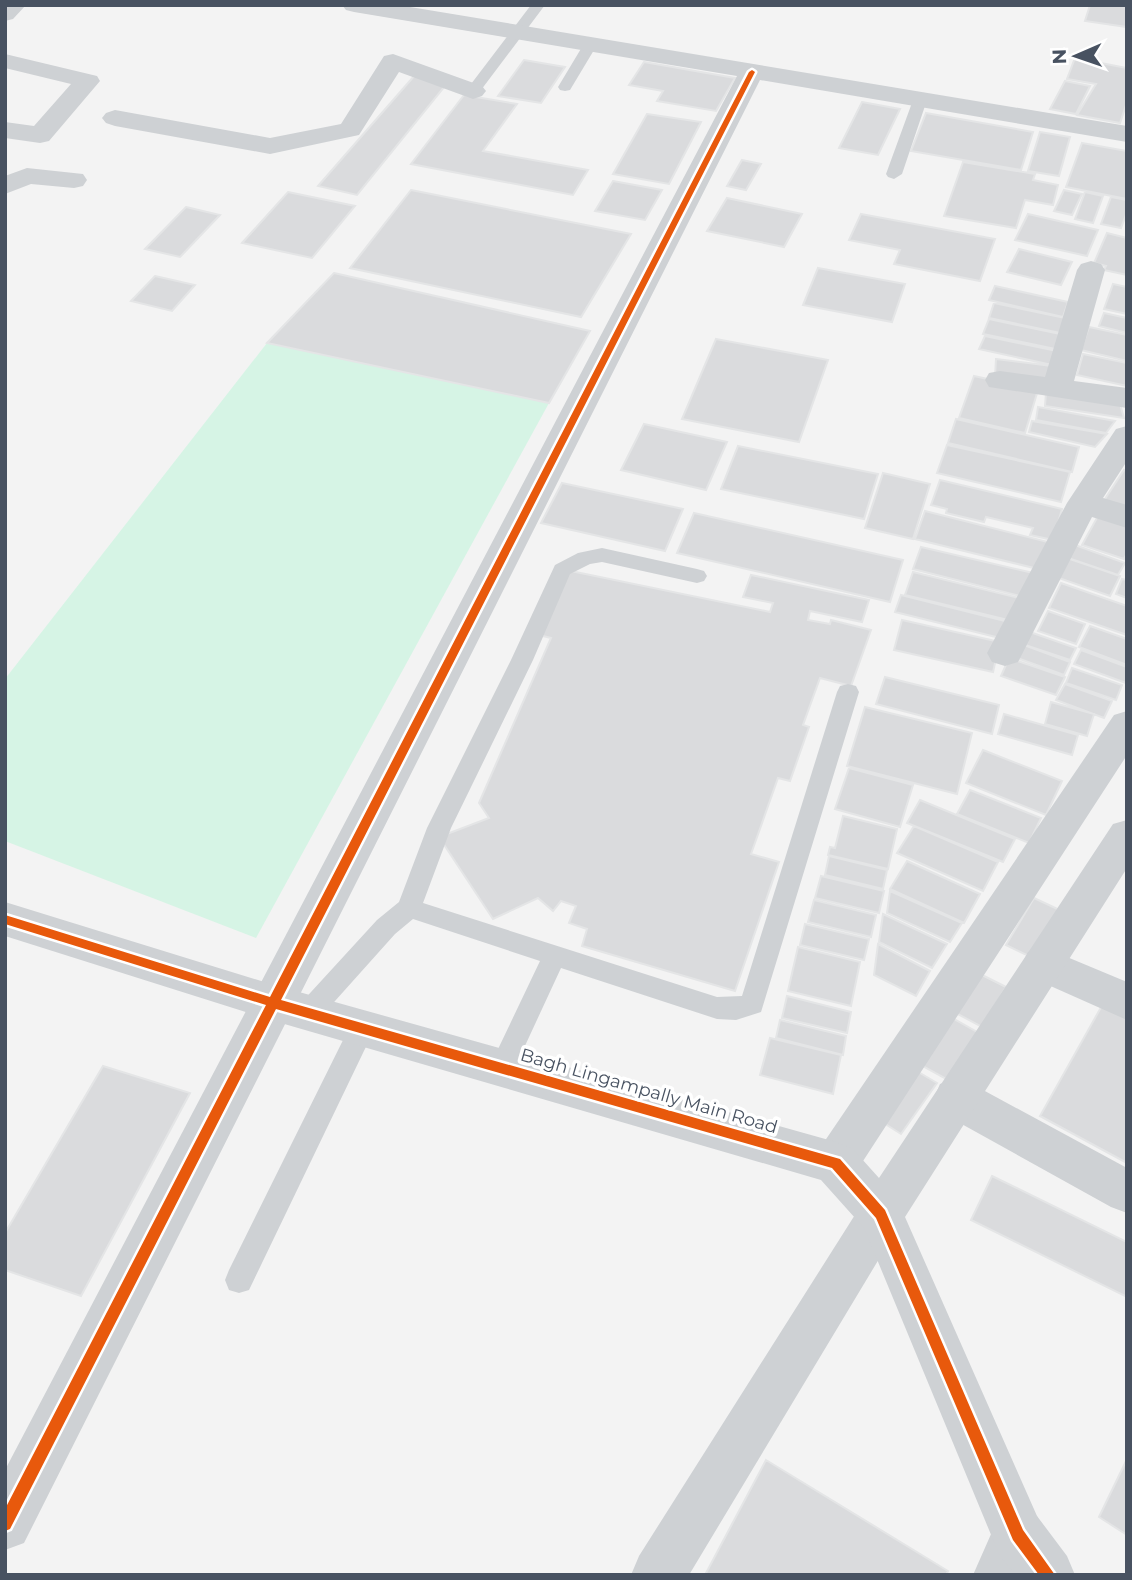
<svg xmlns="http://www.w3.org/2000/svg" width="1132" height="1580" viewBox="0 0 1132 1580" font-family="Montserrat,sans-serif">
<rect width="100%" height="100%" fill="#f3f3f3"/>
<!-- green -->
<path fill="#d6f4e5" d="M267,343l282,60 -293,535 -251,-97v-162z"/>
<!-- building -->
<path fill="#dadbdd" stroke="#e4e5e6" stroke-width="2" d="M1090,5h37v22l-42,-6z
M1075,58l52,10v34l-7,21 -43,-8 19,-31 -29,-5z
M524,60l41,7 -24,36 -43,-7z
M644,62l91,16 -19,33 -59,-10 6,-10 -34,-6z
M415,75l30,11 -88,109 -39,-9z
M1065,81l25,5 -14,28 -26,-5z
M464,95l53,9 -34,47 105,19 -15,25 -162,-31z
M862,102l38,7 -22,46 -39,-7z
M926,113l107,19 -12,38 -110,-19z
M647,114l54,8 -32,62 -56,-10z
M1040,132l30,5 -11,39 -31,-5z
M1082,143l45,8v48l-61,-12z
M742,160l19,4 -15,26 -19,-4z
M963,162l72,12 -2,6 25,5 -5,20 -28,-5 -9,28 -72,-12z
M613,181l49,9 -17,30 -50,-9z
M411,190l220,44 -50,83 -231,-49z
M1064,190l18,4 -10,21 -18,-4z
M288,192l67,14 -43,52 -70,-15z
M1085,192l18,4 -10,27 -18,-4z
M1111,197l16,3v12l-6,16 -20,-4z
M727,198l75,16 -18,33 -77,-16z
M186,207l34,8 -40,42 -35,-8z
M861,214l134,25 -15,42 -86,-17 6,-14 -51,-10z
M1028,214l70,16 -11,26 -72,-16z
M1107,233l20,5v37l-23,-5 2,-4 -12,-3z
M1019,249l53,13 -11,23 -54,-13z
M818,268l87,16 -13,38 -89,-17z
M334,273l256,58 -41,72 -282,-60z
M155,276l40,9 -23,26 -41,-10z
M1113,284l14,3v27l-23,-5z
M995,286l73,16 -5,15 -74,-17z
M994,303l76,16 -5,15 -76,-16z
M1104,313l23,5v15l-28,-7z
M989,319l76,16 -5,15 -77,-16z
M1089,327l38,8v26l-46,-11z
M985,336l72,15 -5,14 -73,-16z
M716,339l112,21 -29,82 -117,-23z
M1083,354l44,9v23l-50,-11z
M996,359l56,7 -1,17 -56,-7z
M974,376l64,14 -13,43 -66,-15z
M1046,393l74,11 4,14 -79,-12z
M1038,407l77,14 -9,12 -70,-13z
M956,419l123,28 -7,25 -124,-29z
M1032,421l75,13 -12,13 -66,-15z
M644,424l83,18 -21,48 -85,-20z
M947,445l123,27 -9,30 -124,-29z
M738,446l140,28 -14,45 -143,-30z
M1124,470l3,1v40l-24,-9z
M883,473l47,11 -17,55 -48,-11z
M940,480l122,29 -9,31 -23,-5 3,-7 -47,-11 -2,5 -38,-9 1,-4 -16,-4z
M562,483l121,26 -18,42 -124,-28z
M925,511l127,32 -18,25 -119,-29z
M694,513l209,47 -13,42 -213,-49z
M1098,516l29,10v27l-3,6 -42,-14z
M1075,545l50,18 -7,12 -50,-17z
M921,547l112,26 -13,23 -107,-27z
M1067,558l53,18 -10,20 -54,-19z
M566,570l204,42 3,-9 -30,-6 8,-22 118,25 -7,22 -52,-11 -2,9 22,4 1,-4 40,10 -20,56 -31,-8 -17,47 6,2 -19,54 -12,-3 -27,76 28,8 -44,129 -153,-45 5,-17 -18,-6 7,-17 -15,-5 -8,10 -15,-13 -45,21 -54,-82 50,-19 -10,-15 72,-165 -12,-3z
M913,572l106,26 -7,23 -107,-26z
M1122,579l5,1v18l-11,-4z
M1061,583l66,23v29l-78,-27z
M901,595l108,27 -5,17 -109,-27z
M1048,611l37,13 -9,20 -38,-13z
M902,620l98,22 -7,30 -99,-22z
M1090,626l37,13v26l-48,-18z
M1027,631l49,17 -6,12 -48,-16z
M1024,645l46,17 -6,13 -47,-17z
M1081,650l46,17 -1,16 -52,-19z
M1009,658l56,19 -9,18 -55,-19z
M1072,668l50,17 -6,15 -50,-17z
M885,677l114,28 -7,29 -116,-30z
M1065,684l47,17 -8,17 -48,-18z
M1051,702l43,12 -7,22 -42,-12z
M865,707l107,26 -15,61 -110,-28z
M1004,714l74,21 -6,20 -74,-21z
M983,750l79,31 -16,34 -80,-32z
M849,768l64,17 -13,42 -65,-18z
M970,790l71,28 -12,25 -72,-29z
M920,800l95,39 -12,23 -96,-39z
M843,816l54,13 -9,40 -60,-14 2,-8 5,1z
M914,826l84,36 -15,29 -86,-38z
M829,856l58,14 -4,19 -58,-14z
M907,861l73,33 -16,29 -74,-34z
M821,876l63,15 -5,22 -64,-15z
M890,891l72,32 -12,19 -63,-29z
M1034,898l32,15 -27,48 -33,-16z
M814,900l62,15 -5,22 -63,-15z
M883,914l64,30 -15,24 -53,-26z
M805,924l64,15 -5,21 -64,-15z
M878,944l52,27 -14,25 -42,-21z
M798,947l62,15 -9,44 -63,-15z
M978,973l28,14 -24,40 -28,-15z
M787,996l64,16 -4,21 -65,-15z
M1104,1002l23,12v149l-87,-47z
M947,1015l39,22 -29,48 -40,-22z
M780,1020l66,16 -3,19 -67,-17z
M770,1038l71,17 -8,39 -73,-19z
M103,1066l87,27 -109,203 -76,-26v-37z
M915,1070l22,13 -36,51 -22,-14z
M992,1176l135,66v55l-156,-77z
M1127,1459v76l-28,-18z
M766,1460l182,111 -2,4h-241z"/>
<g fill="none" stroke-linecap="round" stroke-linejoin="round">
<!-- service -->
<path fill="#ced1d4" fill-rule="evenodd" d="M531,5h14l-67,89h-10l-2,-3 2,-3z
M590,41l7,4 -27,45 -5,1 -5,-1 -2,-3 27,-45z
M920,96l7,4 -25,74 -8,5 -6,-2 -2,-3 27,-74z
M602,548l95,21 7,2 3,5 -3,5 -7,2 -95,-21 -12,2 -20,10 -37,86 -82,168 -28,75 294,94 25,-1 95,-304 3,-6 8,-2 8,2 3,6 -98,320 -25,8 -19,-1 -156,-51 -50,108 -9,3 -9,-3 -4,-8 51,-107 -127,-42 -18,15 -77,86 -9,3 -9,-3 -4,-8 4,-8 77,-84 22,-18 28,-74 84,-168 44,-95 23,-12z
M362,1017l9,3 4,8 -126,262 -10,3 -10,-3 -4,-10 4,-10 124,-250z"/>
<!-- minor -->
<path fill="#ced1d4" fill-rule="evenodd" d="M5,5h21l-13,14 -8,2z
M342,5h56l729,121v16l-367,-62 -736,1463 -19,7v-80l732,-1394 -383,-64 -8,-2z
M5,54l92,22 3,5 -51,60 -9,2 -35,-5v-16l29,4 37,-42 -66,-16z
M393,54l89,32 4,5 -4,5 -9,3 -74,-27 -40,63 -89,19 -155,-28 -9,-3 -4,-5 4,-5 9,-3 155,28 71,-14 43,-68z
M27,168l56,6 4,6 -4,6 -9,2 -43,-4 -26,10v-18z
M1091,261l10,3 4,6 -31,111 53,7v20l-138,-21 -4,-7 4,-7 11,-2 45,6 32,-107 4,-6z
M1127,426v35l-24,37 24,7v23l-35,-11 -74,145 -13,4 -13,-4 -5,-9 80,-150 49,-74z
M1127,711v44l-275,423 -16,6 -16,-6 -7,-15 7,-15 294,-433z
M1043,947l84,35v38l-99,-44 -6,-12 6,-12z
M956,1078l16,6 155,84v45l-16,-6 -171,-95 -6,-14 6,-14z
M881,1192l16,7 7,15 -7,15 -208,346h-58l8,-19 226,-357z
M1018,1509l19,7 7,19 -17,40h-54l26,-59z"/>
<!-- tertiary -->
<path fill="#ced1d4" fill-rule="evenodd" d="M1127,820v48l-222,349 132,299 30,40 8,19h-60l-16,-21 -135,-326 -43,-48 -547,-159 -269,-85v-34l269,83 562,157 16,6 27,30 234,-354z"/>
<defs>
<path id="cycleway" d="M752,70l3,2 -474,928 559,159 45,51 138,320 32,45h-16l-26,-35 -137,-322 -44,-50 -556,-159 -266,520 -5,2v-22l261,-504 -261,-81v-9l265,82 479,-925z"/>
</defs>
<!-- cycleway casing -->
<use href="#cycleway" stroke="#fff" stroke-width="5"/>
<!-- cycleway -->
<use href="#cycleway" fill="#e8590c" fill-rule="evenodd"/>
</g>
<g text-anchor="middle" stroke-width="7" stroke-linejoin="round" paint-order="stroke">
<!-- street labels -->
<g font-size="18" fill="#485261" stroke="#fff">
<text transform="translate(649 1091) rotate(16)" y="6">Bagh Lingampally Main Road</text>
</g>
</g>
<!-- border -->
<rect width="1132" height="1580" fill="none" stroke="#485261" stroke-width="14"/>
<!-- north arrow -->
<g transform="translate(1076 56) rotate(268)" stroke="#ffffff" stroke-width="5" paint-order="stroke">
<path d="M0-5L12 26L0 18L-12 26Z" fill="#485261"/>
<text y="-10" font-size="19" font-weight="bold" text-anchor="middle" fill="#485261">N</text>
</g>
</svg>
